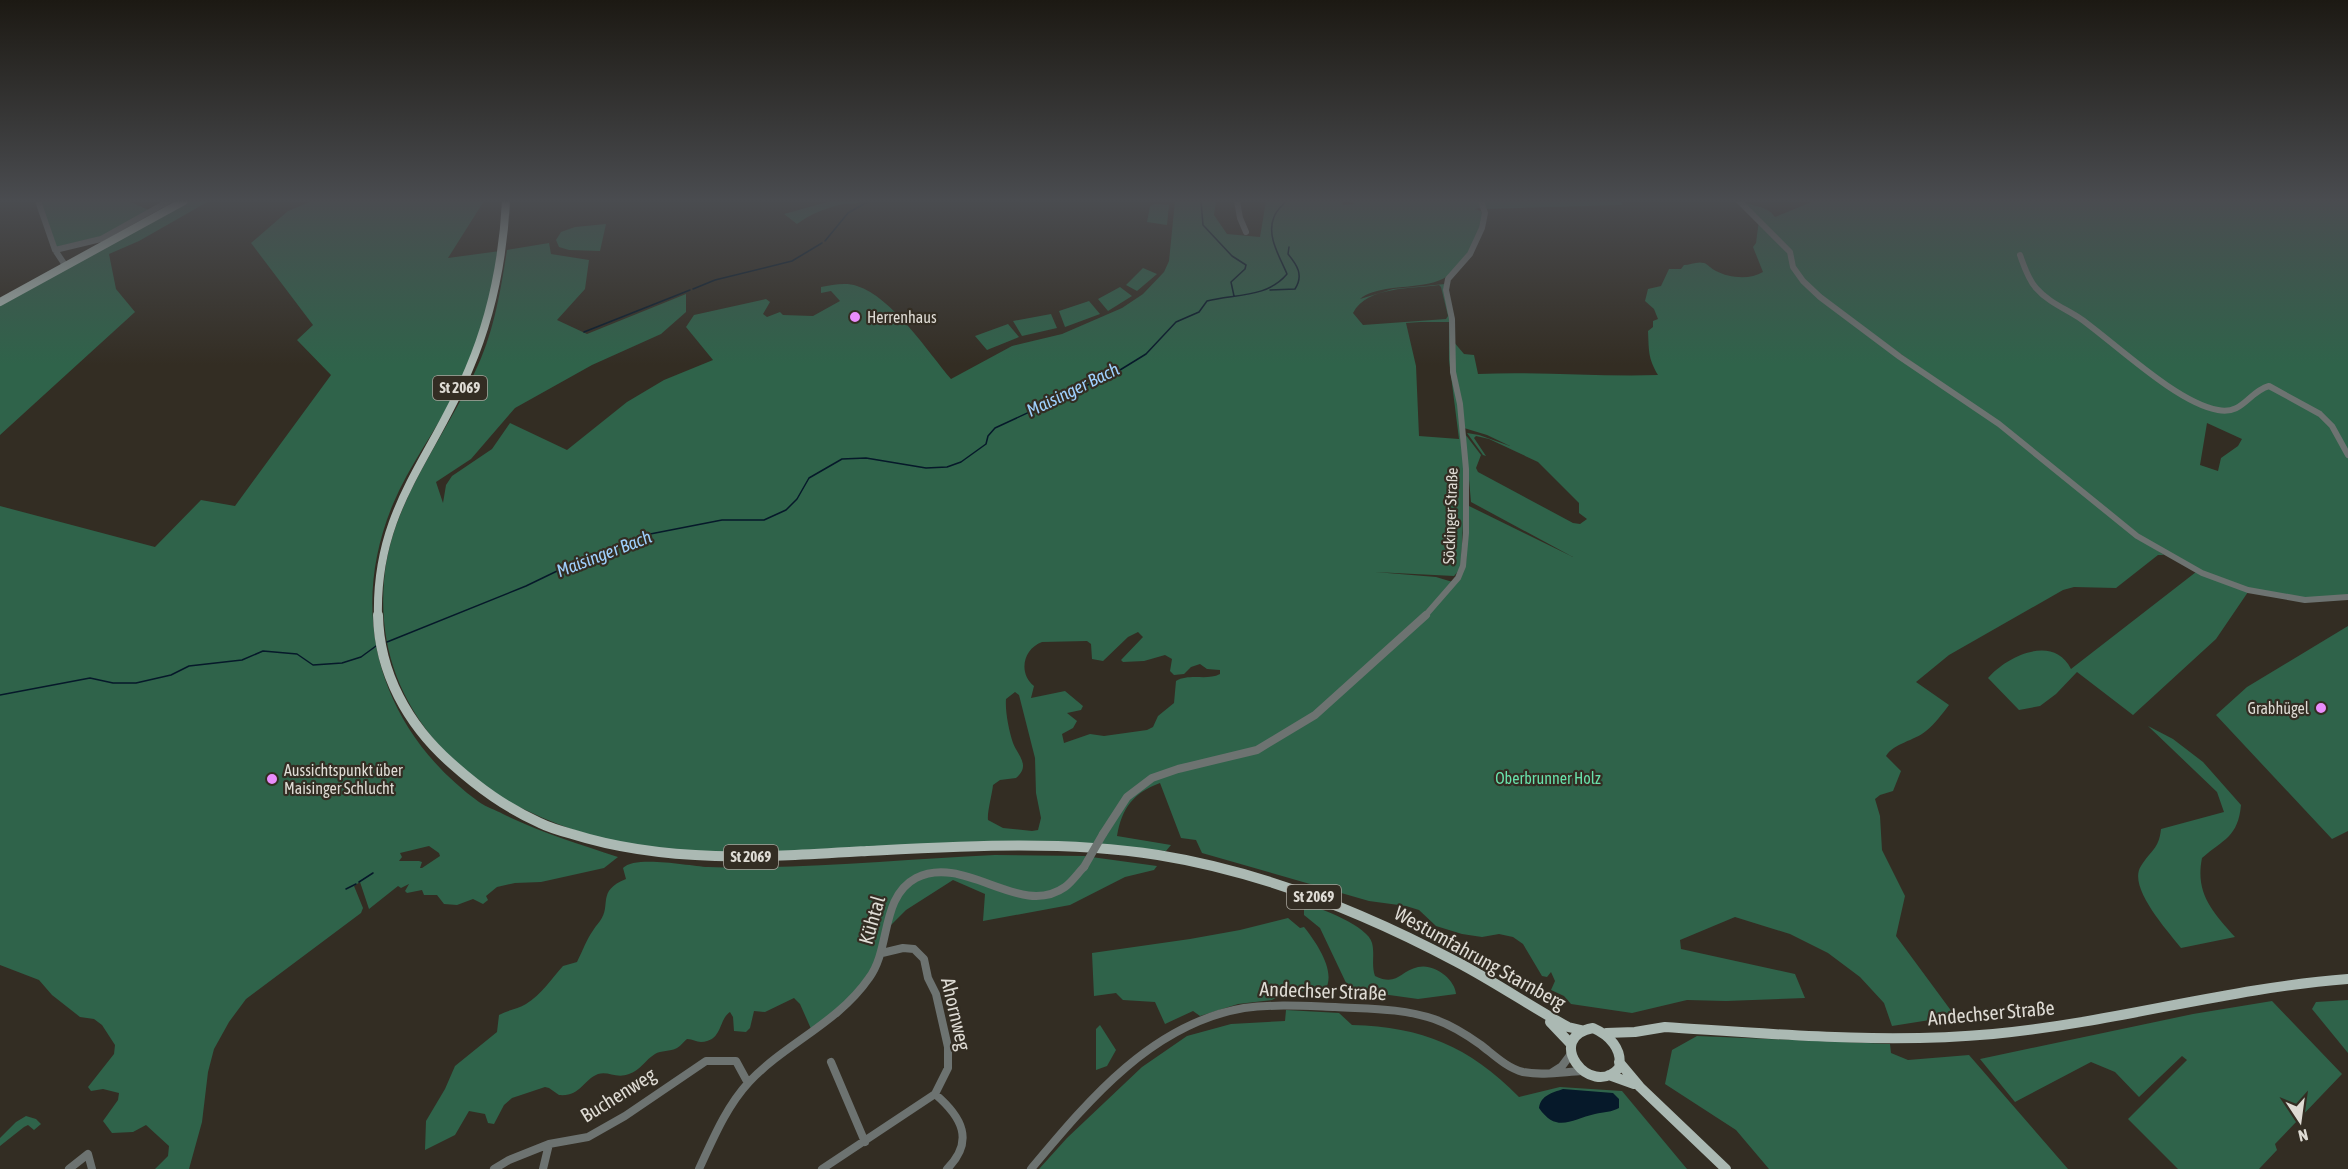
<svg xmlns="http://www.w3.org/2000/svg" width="2348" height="1169" viewBox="0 0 2348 1169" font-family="'Asap Condensed',sans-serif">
<rect width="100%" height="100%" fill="#332d23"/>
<!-- green -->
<path fill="#2f634a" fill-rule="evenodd" d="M40,201h88l23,10 -44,24 -51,12z
M189,201h20l-70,40 -30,13 7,35 19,23 -135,123v-129z
M312,201h172l-36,57 52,-7c-7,30 -11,63 -22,92 -7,18 -16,37 -25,54 -19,36 -44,69 -60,107 -47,112 -12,227 86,298 7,5 17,8 24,12 37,18 76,30 115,43l-14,11 -63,14 -26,1 -18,4 -11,9 2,4 -5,4 -10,-5 -16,6 -13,-1 -7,-9h-13l-2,-5 -15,3 -2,-2 4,-7 -8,4 -3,-2 -29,23 -9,-27 -6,4 9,22 -2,5 -115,86 -17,23 -15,27 -6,23 -6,50 -13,47h-34l13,-13 1,-10 -23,-21 -13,7 -21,1 -9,-12 15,-21 1,-7 -16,-4 -12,2 -3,-4 26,-33 1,-9 -13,-20 -8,-6 -14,-2 -28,-22 -13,-15 -39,-15v-459l155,41 46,-47 34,6 96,-131 -34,-35 16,-15 -62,-82 37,-32zM429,846l10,7 1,3 -18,12h-2l2,-6 -3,-1h-20l3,-4 -2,-4z
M831,201h32c-7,4 -13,2 -20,3 -17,4 -33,10 -46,20l-13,-10z
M1175,201h41l-2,14 13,19 33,3 6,-36h76l1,4 13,-1 -11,-3h134l2,7 -6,1 6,2c4,10 -2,22 -7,31 -21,47 -45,41 -88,47 -9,2 -20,4 -26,10l33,-10 52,-5 6,40v45l8,39 6,70 -4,90 -7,8 -79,-4 61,5 20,6 10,-20 3,-57 104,51 -102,-55 -6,-68 16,21 -5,13 2,4 95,51 7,1 7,-5 -8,-6v-10l-41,-41 -49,-23 -13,-3 -2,2 12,18 -3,-1 -16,-22 12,2 31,11 -23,-11 -23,-7 -9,-55 -2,-32 11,13 10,1 4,19c60,-3 120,3 180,1 -10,-17 -9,-24 -10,-44l5,-4v-6l5,-2 -4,-10 -9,-8 3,-12 13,-3 8,-17h12l3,-4c6,0 13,-4 20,-2 4,1 7,6 12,8 13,7 34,9 47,1l-10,-25 3,-4 3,-23 -18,-19c11,6 26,4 34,16l39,-16h534v394c-70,13 -143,-16 -200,-54 -13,-9 -40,-33 -52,-36l23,19 45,31h-6l-42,33 -42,-1 -11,3 -114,65 -33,27 33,23c-7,9 -14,19 -23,26 -12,10 -32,12 -40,25l15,15 -8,20 -13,4 -5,4 5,17 2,34 23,46 -9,40 59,80 -63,10 -8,-23 -24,-26 -32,-24 -38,-19 -55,-17 -55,23 1,9 114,25 10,24 -79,3 -39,-1 -55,13 -61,-9 -7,-8 -13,-6 4,-9 -4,-9 -4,5 -5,-1 -19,-32 -10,-7 -14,-3 -17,3 -20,-3 -26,-8 -17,-16 -13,-4 -37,-5 -167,-48 -6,-13 -15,-2 -21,-55c-27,10 -38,25 -43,53l54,9 -5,6c-65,-6 -129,-11 -195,-9 -146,6 -304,36 -441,-30 -17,-8 -36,-16 -51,-28 -16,-12 -29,-26 -42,-41 -40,-47 -58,-100 -53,-162 6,-77 58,-139 90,-207 20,-41 26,-80 33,-124l42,-7 2,11 38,6 -4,29 -28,31 30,14 99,-40v18l-25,22 -69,31 -77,43 -44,51 -35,23 7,21 3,-18 6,-9 40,-27 18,-26 57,27 60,-48 37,-22 49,-20 -27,-33 8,-12 72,-16 4,3 -7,12 4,3 13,-5 3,3 30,1 27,-15 -9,-10 -10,2v-6c11,-2 25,-5 36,-1 35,11 71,66 94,93l61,-33 50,-12 60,-26 21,-14 21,-22 5,-11zM1439,285l2,2 7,29 -2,3 -83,6 -10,-12c14,-27 59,-24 86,-28zM1832,306l166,116 73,60h-3l-70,-56 -101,-70zM1421,322h28v38l10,79 -40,-3 -3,-70 -10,-43zM2207,423l35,16 -4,7 -17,12 -3,13 -18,-6zM1138,632l5,5 -22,23 2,2 21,-1 21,-6 7,4 -2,12 4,4 10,-1 7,-7 9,-3 7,5 13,1v4c-13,7 -30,-1 -44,7l-2,22 -16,13 -5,11 -6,3 -43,6 -14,-2 -26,9 -2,-9 11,-6 4,-7 -10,-8 14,-3 2,-4 -18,-15 -34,7 3,-12c-16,-13 -11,-37 8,-44l45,-1 4,3 1,15 11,2 25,-24zM1015,692l4,3 16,63 1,35 5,25 -3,12 -6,1 -29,-3 -15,-8c-1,-8 4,-25 5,-35l7,-5 16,-2c15,-13 2,-22 -3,-35 -4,-12 -8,-31 -7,-44z
M1482,201h139l1,4 -137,4z
M1154,204l15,1 -2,20 -20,-3 3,-16z
M606,224l-6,27 -31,-1 -10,-3 -3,-7 5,-8 14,-5z
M1143,268l14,6 -20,17 -11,-6z
M1120,287l12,9 -24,15 -10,-12z
M1089,301l11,13 -35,13 -6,-16z
M1051,314l6,14 -35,8 -9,-15z
M1008,324l11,13 -32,13 -12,-14z
M2196,572l52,20 -32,47 -83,76 -56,-43 -21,22 -16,12 -21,4 -31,-32c18,-21 65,-45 83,-9z
M2348,626v205l-16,8 -116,-124 31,-28z
M2148,726l25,13 30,23 38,43c-3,32 -17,34 -39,53 -7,35 10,53 33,79l-54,11c-13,-17 -54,-61 -40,-82 10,-16 18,-17 20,-37l63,-17 -7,-20z
M995,855l89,1 73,10 -3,4 -29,7 -55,28 -87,16 2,-27 -32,-14 -47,30 -21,21 -8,32 -13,21 -52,47 -12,-27 -6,-6 -29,14 -11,-1 -4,17 -4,4 -12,-1 -1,-14 -3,-5c-12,8 -7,29 -29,30 -5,0 -8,-3 -14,-3 -3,2 -6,7 -10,9 -7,4 -16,2 -22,6 -10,6 -14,16 -26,20 -13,5 -20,-3 -31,0 -15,6 -18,23 -39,21l-10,-7 -4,-1 -33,11 -8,7 -10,19 -6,-1 -3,-9 -16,-3 -14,24 -30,15 1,-29 19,-32 10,-23 42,-34 2,-17c9,-5 19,-6 27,-11 15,-9 26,-26 37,-38l14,-4c9,-18 10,-25 23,-41 12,-16 -4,-30 26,-42l-3,-11c12,-13 66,-2 85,-1 96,3 192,-8 287,-12z
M1304,905c15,1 65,22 68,38 3,11 -1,22 3,33 22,11 25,-5 43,-9 16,-4 37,12 38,27l-38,5 -65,-9 -5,-3 -28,-59 -16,-13z
M1288,918l12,10 4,-1c12,15 33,45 21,63l-38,2 -15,8 -34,4 -38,12 -7,-5 -28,13 -10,-22 -32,-2 -7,-7 -22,3 -2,-43 98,-14 50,-9z
M2348,1000v53l-36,-44 4,-7z
M2272,1001l70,73 -67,70 2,6 -18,19h-81l-50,-50 59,-59 -5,-4 -43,41 -24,-25 -24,-10 -76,40 -35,-43 213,-45z
M1286,1010l53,3 13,12c71,2 116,21 167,72l41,-10 62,4 65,78h-648l28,-31 75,-71 45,-31 44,-12 54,-3z
M1100,1025l16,25 -9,16 -11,4v-41z
M1697,1036l193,8 1,9 17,7 61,-5 99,114h-299l-33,-39 -71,-46 7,-34z
M26,1116l10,3 5,5 -7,6 -6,-5 -4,2 -24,19v-8l16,-16z"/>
<!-- water -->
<path fill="#06192a" d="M1563,1089l50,4 6,6v9c-7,4 -15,4 -24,6 -23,5 -38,20 -56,-6 2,-13 13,-15 24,-19z"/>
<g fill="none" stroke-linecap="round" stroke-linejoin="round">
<!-- stream -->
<path stroke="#06192a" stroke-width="1.5" d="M1201,201l2,24 29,31 14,9 -1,4 -14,13 3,14
M825,241l23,-28 21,-12
M693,289l22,-9 77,-19 30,-18
M1270,290l25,-1c9,-14 2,-24 -7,-35l1,-7
M584,332l106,-42
M387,642l139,-56 56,-27 22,-6 41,-18 77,-15h42l22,-10 11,-11 12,-21 33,-19 24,-1 60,10 21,-1 14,-5 25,-18 2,-8 7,-8 125,-58 26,-16 30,-32 23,-10 8,-11c28,-7 60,-3 80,-27 -7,-17 -21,-38 -13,-57 2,-6 8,-11 12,-16
M0,695l90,-17 23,5h23l35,-8 18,-9 53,-6 21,-9 34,3 16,11 29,-2 19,-6 15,-11
M359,882l14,-9
M346,889l10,-5"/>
<!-- minor-far1 -->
<path stroke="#6d7371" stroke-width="6" d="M38,201l17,49 10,15
M1237,201l3,17 6,14
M1739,201l51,51 3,15 10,14 17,16 80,60 99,67 138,112 65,37 46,17 57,10 43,-3
M55,250l46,-11 68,-38
M2020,255c4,11 8,24 16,33 12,14 30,21 45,31 35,25 96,84 137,91 25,5 30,-18 51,-24l51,28 12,12 16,29
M1424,617l34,-39 5,-12 3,-33v-64l-6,-65 -7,-32 -1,-53 -6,-29 2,-11 22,-25 12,-26 3,-15 -4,-12"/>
<!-- minor -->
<path stroke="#6d7371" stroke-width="8" d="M1103,834l24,-37 25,-19 26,-9 79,-19 58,-35 111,-100
M831,1062l34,80
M1551,1073l11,-7 9,-12
M935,1094c27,23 40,47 12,75
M69,1169l19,-15 4,15
M494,1169l15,-9 40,-16 39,-7 37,-21 81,-55h30l12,22
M543,1169l6,-25
M699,1169c14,-30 27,-62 50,-87 37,-39 89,-59 120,-104 22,-29 11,-81 47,-100 49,-25 104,41 149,9 7,-5 13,-14 19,-20
M822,1169l113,-75 13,-26v-21l-12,-53 -8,-16 -4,-19 -10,-10 -11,-1 -21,5
M1031,1169c57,-68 120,-145 213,-161 30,-4 61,-2 91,-1 33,2 67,1 99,12 17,6 33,16 47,26 13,10 26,23 42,27 19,4 40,0 59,-1"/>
<!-- major-far1 -->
<path stroke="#abb9b3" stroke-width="8" d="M0,302l184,-101
M378,617c-3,-107 53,-157 91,-248 23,-54 34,-110 37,-168"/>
<!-- major -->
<path stroke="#abb9b3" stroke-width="10" d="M378,615c1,58 30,110 73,148 28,25 54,44 89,60 10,5 21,8 32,11 95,30 197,23 295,17 96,-5 196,-11 291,4 106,17 205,57 299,107 38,20 73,44 111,65l13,3
M1550,1022l20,21
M1593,1028c16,7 30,21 26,40 -29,32 -76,-31 -26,-40z
M1606,1033l29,-1 30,-5c109,7 219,17 328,7 119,-11 235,-46 355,-55
M1619,1062l21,25 86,82
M1609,1075l25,9"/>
<!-- minor-bridge -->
<path stroke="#6d7371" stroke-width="8" d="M1084,867l19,-33"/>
</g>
<!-- sky -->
<linearGradient id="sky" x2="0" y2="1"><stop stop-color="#1c1913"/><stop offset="0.55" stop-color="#4a4c50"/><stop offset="1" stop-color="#4a4c50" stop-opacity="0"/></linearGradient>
<rect width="2348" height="365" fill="url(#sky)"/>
<!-- markers -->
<g fill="#ea8dfc" stroke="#332d23" stroke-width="2">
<circle cx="855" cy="317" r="6"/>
<circle cx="2321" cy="708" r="6"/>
<circle cx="272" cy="779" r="6"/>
</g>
<g text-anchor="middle" stroke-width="4.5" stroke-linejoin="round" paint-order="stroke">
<!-- shield labels -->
<g fill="#332d23" stroke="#aba79f" stroke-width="1.5">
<rect x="433" y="376" width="54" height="24" rx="4.5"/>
<rect x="724" y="845" width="54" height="24" rx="4.5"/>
<rect x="1287" y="885" width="54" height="24" rx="4.5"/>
</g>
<g font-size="15" font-weight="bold" fill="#dedbd4">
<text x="460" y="393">St 2069</text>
<text x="751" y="862">St 2069</text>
<text x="1314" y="902">St 2069</text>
</g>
<!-- poi labels -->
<g font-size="16" fill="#dedbd4" stroke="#332d23" text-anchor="start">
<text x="867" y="323">Herrenhaus</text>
<text x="2309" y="714" text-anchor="end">Grabhügel</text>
<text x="284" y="776">Aussichtspunkt über<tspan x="284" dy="18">Maisinger Schlucht</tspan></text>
</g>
<!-- street labels -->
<g font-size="16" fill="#dedbd4" stroke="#332d23">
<text transform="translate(1450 516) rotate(-88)" y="6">Söckinger Straße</text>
</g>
<!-- park labels -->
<g font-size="16" fill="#69e1aa" stroke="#332d23">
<text x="1548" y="784">Oberbrunner Holz</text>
</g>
<!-- water labels -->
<g font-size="18" font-style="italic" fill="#9fd0fd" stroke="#332d23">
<text transform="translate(1073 390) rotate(-26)" y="6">Maisinger Bach</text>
<text transform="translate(604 554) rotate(-21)" y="6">Maisinger Bach</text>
</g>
<!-- near-street labels -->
<g font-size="20" fill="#dedbd4" stroke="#332d23">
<text transform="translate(872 920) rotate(-74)" y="7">Kühtal</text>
<text transform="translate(1480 958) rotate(29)" y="7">Westumfahrung Starnberg</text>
<text transform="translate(1323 991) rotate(2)" y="7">Andechser Straße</text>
<text transform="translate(1991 1013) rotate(-5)" y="7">Andechser Straße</text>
<text transform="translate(956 1014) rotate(77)" y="7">Ahornweg</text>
<text transform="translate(618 1095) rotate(-32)" y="7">Buchenweg</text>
</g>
</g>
<!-- north arrow -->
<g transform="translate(2300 1121) rotate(167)" stroke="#332d23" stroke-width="4.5" paint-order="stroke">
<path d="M0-4.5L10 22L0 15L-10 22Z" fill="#dedbd4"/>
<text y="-9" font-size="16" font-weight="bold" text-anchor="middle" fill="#dedbd4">N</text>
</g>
</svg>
